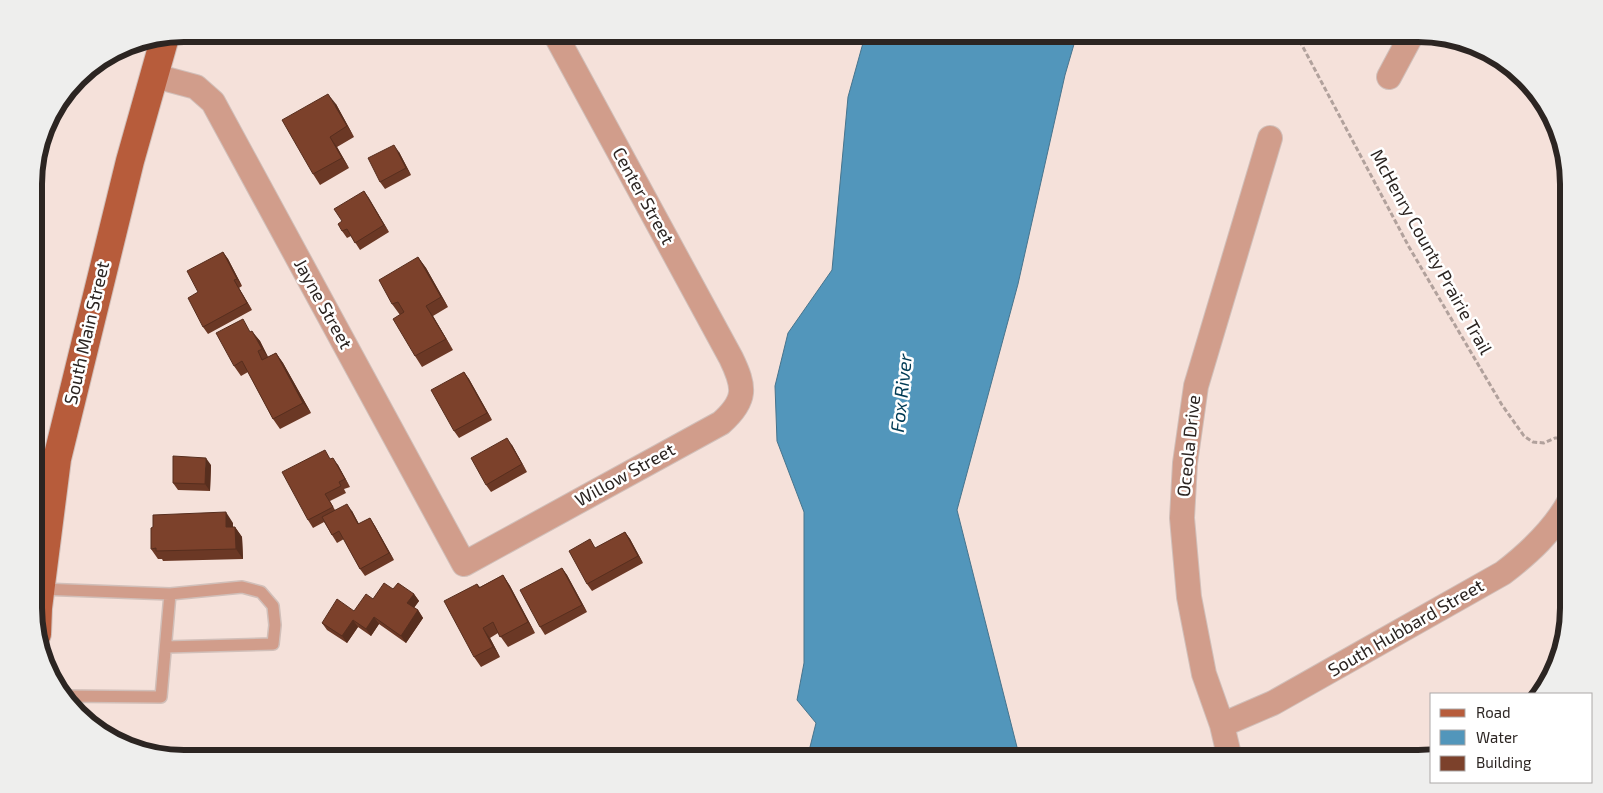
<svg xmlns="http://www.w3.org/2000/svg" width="1603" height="793" viewBox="0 0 1603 793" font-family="'Exo 2',sans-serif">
<rect width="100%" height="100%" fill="#f5e1da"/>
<!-- water -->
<path fill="#5296bb" stroke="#47748d" d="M874,34h203l-12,41 -47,209 -61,226 63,249h-213l9,-36 -19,-23 7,-37v-151l-27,-71 -2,-55 13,-53 44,-63 16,-173 15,-54z"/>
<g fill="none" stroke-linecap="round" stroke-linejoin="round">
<defs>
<path id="service" d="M41,589l129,5 -9,103 -98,-1
M166,647l107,-3 2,-19 -2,-19 -12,-14 -19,-5 -72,7"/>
<path id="minor" d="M155,76l41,11 17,15 251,462 257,-141c26,-23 24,-36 10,-65l-176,-324
M1389,77l23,-43
M1222,725l51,-22 230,-130c26,-20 50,-42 66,-71
M1230,759l-8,-34 -18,-51 -15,-77 -7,-79 3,-55 11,-77 74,-248"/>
<path id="primary" d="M37,634l1,-26 19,-149 73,-298 35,-124"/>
</defs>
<!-- service casing -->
<use href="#service" stroke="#d1bfb9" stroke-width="14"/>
<!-- minor casing -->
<use href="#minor" stroke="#d1bfb9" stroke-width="26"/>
<!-- primary casing -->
<use href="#primary" stroke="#d1bfb9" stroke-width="30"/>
<!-- path -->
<path stroke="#b1a19c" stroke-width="3" stroke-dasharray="5 2.5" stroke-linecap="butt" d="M1296,34l113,213 93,158 22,31 9,6 11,1 11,-5h6l8,6"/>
<!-- service -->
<use href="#service" stroke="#d19d8b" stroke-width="11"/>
<!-- minor -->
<use href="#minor" stroke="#d19d8b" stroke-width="24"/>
<!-- primary -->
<use href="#primary" stroke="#b75c3b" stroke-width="28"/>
</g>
<!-- wall -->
<path fill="#6b3825" d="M336,104l18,33 -17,10 12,21 -29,17 -7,-11z
M399,152l12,23 -26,14 -5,-7z
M364,191l25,41 -29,18 -9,-14 -4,2 -5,-7v-10z
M223,252l5,7 14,27 -3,2 13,22 -44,24 -5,-7 -5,-35z
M418,257l8,11 22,39 -15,9 20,34 -31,17 -7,-11 -15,-41 -8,-11z
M251,331l9,10 8,16 8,-4 7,10 28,50 -31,16 -7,-10 -25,-47 -7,4 -7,-10z
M464,372l5,7 23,41 -33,18 -5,-7z
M512,445l15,27 -36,20 -5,-7z
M331,459l7,6 12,22 -6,2 2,4 -16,8 5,9 17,1 7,13 11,-6 5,8 19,34 -29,16 -5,-7 -16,-30 -7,4 -5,-8 -8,-13 -11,6 -5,-8z
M211,465l-1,26 -32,-1 -5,-7z
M233,523v4h2l7,10 1,22 -80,2 -1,-2h-4l-7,-10z
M625,532l5,7 13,24 -51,28 -5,-7 9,-36z
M562,568l5,7 20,37 -42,23 -5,-8z
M503,575l7,11 25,47 -27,14 -10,-14 -8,5 10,19 -19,10 -7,-10 3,-73 3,3z
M393,589l21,5 5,7 -5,7 4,2 5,8 -17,25 -27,-19 -8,12 -13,-9 -11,16 -20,-13 -5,-7 32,-12 19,-12z"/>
<!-- shaded-wall -->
<path fill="#572e1e" d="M328,94l8,10 18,33 -7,-11z
M330,137l7,10 12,21 -7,-10z
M394,145l5,7 12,23 -5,-7z
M364,191l5,7 20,34 -5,-7z
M223,252l5,7 14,27 -5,-7z
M418,257l8,11 22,39 -7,-10z
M234,280l5,8 13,22 -5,-7z
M426,306l7,10 20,34 -7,-11z
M252,331l8,10 9,18 -7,-10z
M276,353l7,10 28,50 -8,-10z
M464,372l5,7 23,41 -5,-7z
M507,438l5,7 15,27 -5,-8z
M206,458l5,7 -1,26 -5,-7z
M333,458l5,7 12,22 -5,-8z
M347,504l5,7 11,21 -5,-8z
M226,512l7,11v14l-7,-10z
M370,518l5,8 19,34 -5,-7z
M235,527l7,10 1,22 -7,-10z
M625,532l5,7 13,24 -5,-7z
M562,568l5,7 20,37 -5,-7z
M503,575l7,11 25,47 -7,-11z
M414,594l5,7 -7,9 -5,-7z
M418,610l5,8 -17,25 -5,-7z
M374,617l5,7 -8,12 -5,-7z
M353,620l5,7 -11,16 -5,-7z
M483,628l7,10 10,19 -7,-10z"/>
<!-- building -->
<path fill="#7c412b" stroke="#572e1e" d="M328,94l19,32 -17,11 12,21 -29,16 -31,-54z
M394,145l12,23 -26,14 -12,-24z
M364,191l20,34 -29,18 -8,-14 -5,2 -4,-7 4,-3 -8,-12z
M223,252l14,27 -3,1 13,23 -44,24 -15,-29 10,-6 -11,-21z
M418,257l23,40 -15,9 20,33 -31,17 -22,-37 11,-7 -6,-10 -6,2 -13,-24z
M243,319l7,13 2,-1 10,18 -4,2 4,9 14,-7 27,50 -30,16 -31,-58 -8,5 -18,-33z
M464,372l23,41 -33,18 -23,-41z
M507,438l15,26 -36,21 -15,-27z
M325,450l5,9 3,-1 12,21 -6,3 2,4 -16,8 8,13 -25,13 -26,-48z
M173,456l33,2 -1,26 -32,-1z
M347,504l11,20 12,-6 19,35 -29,16 -21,-38 -7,4 -10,-18z
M226,512v15h9l1,22 -80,2v-3l-5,1v-21l2,-1v-12z
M625,532l13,24 -51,28 -18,-33 21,-12 5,9z
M562,568l20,37 -42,22 -20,-37z
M503,575l25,47 -28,15 -7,-15 -10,6 10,19 -19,10 -30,-56 33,-17 2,4z
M384,583l9,6 5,-6 16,11 -7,9 11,7 -17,26 -27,-19 -8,12 -13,-9 -11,16 -20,-13 15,-24 17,12 12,-17 7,5z"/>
<g text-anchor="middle" stroke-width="5" stroke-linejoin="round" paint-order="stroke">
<!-- street labels -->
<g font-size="18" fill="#2c2522" stroke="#fff">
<text transform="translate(643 196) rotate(61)" y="6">Center Street</text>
<text transform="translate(1431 252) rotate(61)" y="6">McHenry County Prairie Trail</text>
<text transform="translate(323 304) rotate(61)" y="6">Jayne Street</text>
<text transform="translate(87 333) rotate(-77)" y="6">South Main Street</text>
<text transform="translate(1189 446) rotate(-84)" y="6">Oceola Drive</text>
<text transform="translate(625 475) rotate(-29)" y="6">Willow Street</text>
<text transform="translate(1406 628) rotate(-30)" y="6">South Hubbard Street</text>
</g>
<!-- water labels -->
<g font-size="19" font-style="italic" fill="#003b55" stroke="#fff">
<text transform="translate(901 393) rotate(-84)" y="7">Fox River</text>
</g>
</g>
<!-- crop -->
<path d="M0 0H1603V793H0ZM184 42H1418A142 142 0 0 1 1560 184V608A142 142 0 0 1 1418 750H184A142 142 0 0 1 42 608V184A142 142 0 0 1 184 42Z" fill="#eeeeed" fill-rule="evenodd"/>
<path fill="none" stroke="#2c2522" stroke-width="6" d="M184 42H1418A142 142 0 0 1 1560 184V608A142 142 0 0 1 1418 750H184A142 142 0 0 1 42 608V184A142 142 0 0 1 184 42Z"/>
<!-- legend -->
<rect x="1430" y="693" width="162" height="90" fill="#ffffff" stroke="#aba8a7"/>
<rect x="1440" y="709" width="25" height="8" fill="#b75c3b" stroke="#aba8a7"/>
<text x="1476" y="718" font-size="15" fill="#2c2522">Road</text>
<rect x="1440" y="730" width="25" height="15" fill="#5296bb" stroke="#aba8a7"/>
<text x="1476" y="743" font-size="15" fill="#2c2522">Water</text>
<rect x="1440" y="756" width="25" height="15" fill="#7c412b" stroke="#aba8a7"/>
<text x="1476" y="768" font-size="15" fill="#2c2522">Building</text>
</svg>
